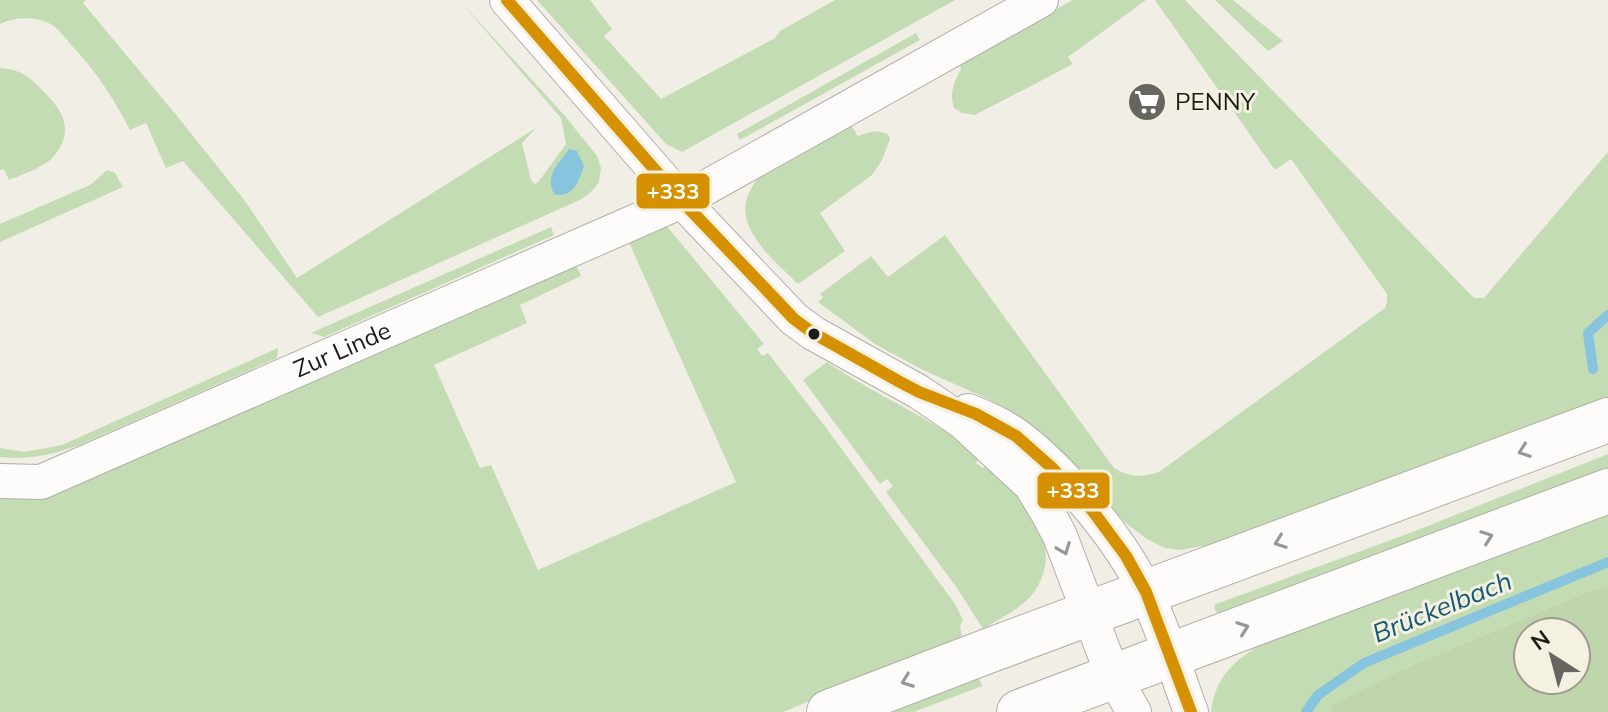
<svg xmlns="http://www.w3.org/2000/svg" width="1608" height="712" viewBox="0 0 1608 712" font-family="Mulish,sans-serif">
<rect width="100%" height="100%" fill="#f1eee6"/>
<!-- green -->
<path fill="#c4dcb3" d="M0,0h86l-3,3 94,113 68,85 52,77 239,-150 -14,15 9,37 4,4 4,-3 27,-37 -5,-26 -102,-118 106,116 32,40 4,12 -2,14 -6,8 -11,9 -264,118 -135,-156 -17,7 -20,-45 -16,7c-16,-31 -34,-59 -58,-84 -5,-6 -11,-14 -17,-19 -15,-11 -39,-11 -55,-3z
M537,0h53l22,29 -8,7 57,63 114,-61 5,-7 55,-31h120l-273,152 -16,-8z
M1073,0h73l-78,57 5,7 -98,51 -13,-2 -8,-5c-5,-15 0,-25 7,-39l-2,-7z
M1155,0h30l289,298h10l124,-146v248l-394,144 -34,6 -15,-2 -18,-9 -20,-15 -99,-98 -38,-26 -71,-32 -44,-24 -57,-42 5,-5 -3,-3 51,-38 17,21 57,-42 169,233c15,9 28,10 45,4l226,-164 2,-6v-8l-96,-135 -16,11z
M1215,0h18l50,41 -15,10z
M916,33l4,7 -180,100 -3,-6z
M0,68c20,1 30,9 43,23 21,20 32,41 10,66 -8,10 -32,18 -44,23l-5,-11 -4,1z
M850,124l8,12c11,-4 18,-7 30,-2l2,5 -8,21 -10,15 -52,38 25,38 -47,33c-19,-19 -59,-51 -52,-82 2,-10 9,-20 15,-28z
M107,170l8,3 8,14 -123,55v-18l90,-39z
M666,225l98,119 -7,5 5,7 6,-3 56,72 131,179 8,16 -3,6 2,12 -179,74h-783v-220l575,-230 6,14 -61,29 7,18 -93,42 46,103 11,-3 47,105 198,-88 -109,-244z
M551,227l3,8 -230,102 -13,-4z
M278,348l-1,10 -200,88c-26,9 -50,14 -77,11v-9l24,4 38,-7z
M827,362c49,34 106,56 153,94l-4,7 7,5 5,-6c13,15 31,30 42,47 19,27 23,62 0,88 -13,14 -31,22 -47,32l-26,-41 -71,-96 7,-6 -6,-7 -7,5 -77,-104z
M1608,454v17l-388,142 -4,-1 -2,-6 2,-2 194,-71z
M1608,513v74l-19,4 -191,80 -63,33 -5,8h-119c5,-43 32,-57 66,-77z
M978,675l4,11 -68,26h-32z"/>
<!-- forest -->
<path fill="#bfd6ad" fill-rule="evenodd" d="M1608,587v125h-278l4,-8 64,-33 191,-80zM1528,632h48v48h-48z"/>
<!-- water -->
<path fill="#87c5df" d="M569,149l8,2 7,15c-5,15 -11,33 -30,28 -9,-20 4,-29 15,-45z"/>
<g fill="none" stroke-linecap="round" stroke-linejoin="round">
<!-- stream -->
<path stroke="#87c5df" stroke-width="10" d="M1593,369l-5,-36 20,-18
M1306,712l12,-17 46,-32 244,-101"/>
<defs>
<g id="minor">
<path d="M507,0l175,201 112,118 19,14 106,59 44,30 68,63 18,30 11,21 53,140 21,36"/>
<path d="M968,411c16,6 35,15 49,25 45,33 104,104 128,155 19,39 31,81 46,121"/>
<path id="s1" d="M0,481l41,1 641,-281 359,-201"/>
</g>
<path id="major" d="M829,712l151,-58 628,-234
M1019,712l589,-221"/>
</defs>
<!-- minor casing -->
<use href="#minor" stroke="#b1afa8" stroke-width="36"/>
<!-- major casing -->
<use href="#major" stroke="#b1afa8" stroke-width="46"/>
<!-- minor -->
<use href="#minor" stroke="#fdfcfb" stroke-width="34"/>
<!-- major -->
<use href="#major" stroke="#fdfcfb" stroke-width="44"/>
<defs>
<path id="bus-1" d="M507,0l175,201 112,118 19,14 87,49 19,10 57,22 40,22 35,31 41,43 34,46 20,36 45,120"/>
</defs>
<!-- bus-1 casing -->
<use href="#bus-1" stroke="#f5f1e1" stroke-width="18"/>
<!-- bus-1 -->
<use href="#bus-1" stroke="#d69103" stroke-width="12"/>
</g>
<!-- one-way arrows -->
<defs><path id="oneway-chevron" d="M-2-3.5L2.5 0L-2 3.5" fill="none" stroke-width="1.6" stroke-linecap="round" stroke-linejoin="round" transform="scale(2)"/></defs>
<g stroke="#989794">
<use href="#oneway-chevron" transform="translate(1524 451) rotate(160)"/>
<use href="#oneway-chevron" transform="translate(1487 537) rotate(-20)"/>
<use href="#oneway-chevron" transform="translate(1280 542) rotate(160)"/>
<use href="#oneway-chevron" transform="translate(1064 549) rotate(69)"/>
<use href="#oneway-chevron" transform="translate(1243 628) rotate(-20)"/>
<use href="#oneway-chevron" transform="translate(907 681) rotate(159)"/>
</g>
<!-- icons -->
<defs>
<symbol id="supermarket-disc" viewBox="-11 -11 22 22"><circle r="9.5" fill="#67655f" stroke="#f5f1e1"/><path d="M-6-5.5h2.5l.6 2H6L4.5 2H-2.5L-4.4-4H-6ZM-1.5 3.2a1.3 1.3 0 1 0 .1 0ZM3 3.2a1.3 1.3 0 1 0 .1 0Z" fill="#fff"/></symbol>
</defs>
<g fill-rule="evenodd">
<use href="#supermarket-disc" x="1125" y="80" width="44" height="44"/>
</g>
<!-- markers -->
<circle fill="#1d1b16" stroke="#f5f1e1" stroke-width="3" cx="814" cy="334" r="7"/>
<g text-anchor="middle" stroke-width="6" stroke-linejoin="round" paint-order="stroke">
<!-- poi labels -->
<g font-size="24" fill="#1d1b16" stroke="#f5f1e1" text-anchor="start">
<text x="1175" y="110">PENNY</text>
</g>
<!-- street labels -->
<g font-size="24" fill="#1d1b16" stroke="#f5f1e1">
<text dy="8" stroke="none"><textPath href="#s1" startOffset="370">Zur Linde</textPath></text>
</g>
<!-- water labels -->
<g font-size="26" font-style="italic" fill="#125a76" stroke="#f5f1e1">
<text transform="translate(1442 607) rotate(-22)" y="9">Brückelbach</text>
</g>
</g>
<g stroke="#f5f1e1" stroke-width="3">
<rect x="635" y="172" width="76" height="38" rx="8" fill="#d69103"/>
<rect x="1036" y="471" width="75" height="39" rx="8" fill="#d69103"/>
</g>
<g font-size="22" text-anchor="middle" font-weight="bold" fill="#fff">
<text x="673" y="199">+333</text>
<text x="1073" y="498">+333</text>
</g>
<!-- north arrow -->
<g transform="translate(1552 656) rotate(324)"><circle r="38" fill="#f5f1e1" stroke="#9f9b90" stroke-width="2"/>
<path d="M0-6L14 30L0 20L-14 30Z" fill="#67655f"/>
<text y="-12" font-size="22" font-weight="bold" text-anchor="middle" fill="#1d1b16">N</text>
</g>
</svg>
